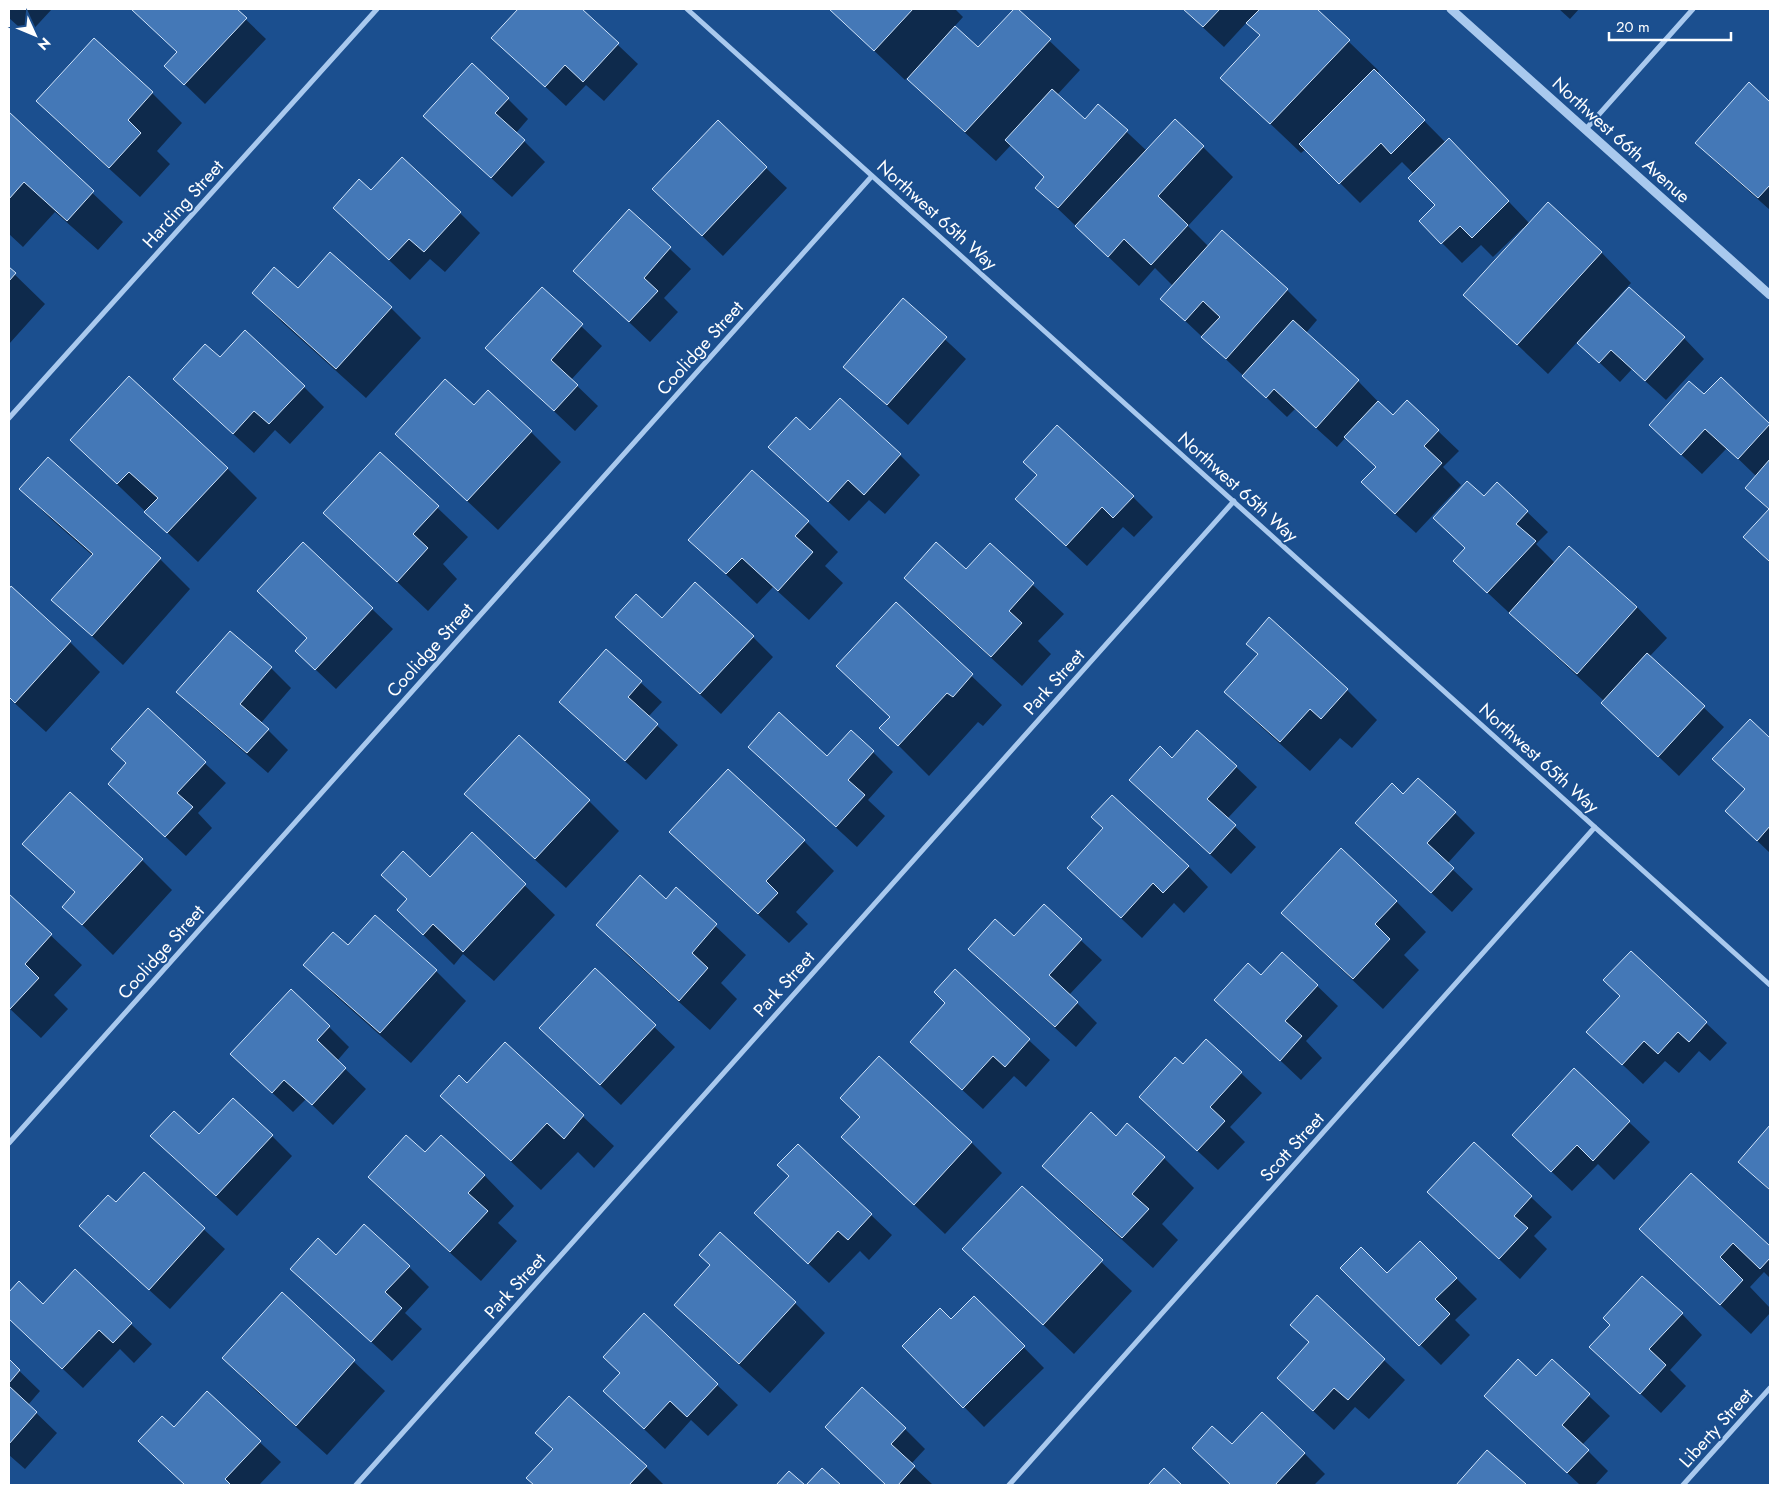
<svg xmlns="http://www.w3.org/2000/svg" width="1779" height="1494" viewBox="0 0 1779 1494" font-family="Jost,sans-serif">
<rect width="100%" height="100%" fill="#1b4f8f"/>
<!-- shadow -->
<path fill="#0007" d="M9,9h43l-24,26 -19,-17z
M132,9h103l31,30 -61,65 -39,-38 12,-14z
M520,9h60l58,55 -34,37 -18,-16 -20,21 -73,-68z
M830,9h125l8,8 -9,10 24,22 38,-40 64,61 -23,25 28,25 13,-15 49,46 56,-4 30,30 -45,49 21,21 13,-15 65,58 30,30 -11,13 52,48 35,36 45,14 21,20 -16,16 18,18 -45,48 -33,-30 -6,-35 -31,-31 -9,10 -42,-38 -8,8 -125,-118 11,-13 -18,-18 -16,18 -103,-98 9,-10 -34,-33 -15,16 -57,-52 -32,-31 -2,2z
M1183,9h132l64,62 -2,2 69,70 23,17 61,64 71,28 30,31 -83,91 -83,-79 60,-66 -2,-1 -30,29 -12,-12 -19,18 -42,-42 17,-16 -23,-31 -12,-12 -42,41 -54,-54 -5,4 -79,-75 39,-42 -14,-14 -23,25z
M1559,9h20l-9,10z
M1749,84l21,20v106l-53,-47 -21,-20z
M152,93l30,30 -25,28 13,13 -30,33 -72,-66 -30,-30z
M508,99l20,20 -12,14 29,29 -33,35 -67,-61z
M9,114l114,108 -25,28 -43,-38 -32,35 -14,-13z
M766,168l21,20 -64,68 -49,-47z
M371,192l89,21 20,20 -35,39 -15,-13 -20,21 -76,-72z
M630,211l61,58 -27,29 14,14 -28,30 -76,-72z
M9,269l36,35 -36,40z
M542,289l60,57 -31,34 27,26 -23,25 -88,-83z
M298,290l93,18 30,30 -55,60 -83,-75 -30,-30z
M903,300l63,59 -58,66 -63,-58z
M1684,338l20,21 -38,41 -34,-31 -12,13 -41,-39z
M220,359l84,28 20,20 -34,37 -15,-14 -21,23 -59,-54z
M1721,379l49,46v138l-25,-26 24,-27 -22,-23 9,-11 -29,-28 -25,26 -31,-29 33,-49z
M474,407l57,25 30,30 -63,68 -102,-96z
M810,432l90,23 20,20 -35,39 -16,-14 -20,21 -79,-74z
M71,440l156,28 30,30 -59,64z
M380,453l88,84 -25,27 14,15 -29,32 -104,-98z
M48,459l112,100 30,30 -67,76 -70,-65 40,-44 -42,-37 -30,-30z
M1038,476l95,21 20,20 -19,20 -11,-10 -36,39 -50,-47z
M1497,483l51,49 -12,12 19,19 14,-16 68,60 30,31 -17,18 74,71 -45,49 -56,-53 -19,-22 -129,-120 -9,-33 18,-51z
M808,522l30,30 -13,14 18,17 -34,37 -36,-33 -16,17 -67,-64z
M990,545l74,69 -26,27 13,13 -29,32 -86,-78 -30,-30 60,-7z
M11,588l59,54 30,30 -54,60 -37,-34v-108z
M896,604l106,101 -19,21 -5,-4 -49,54 -48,-48 10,-10z
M372,609l21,20 -57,60 -40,-38 12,-12z
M617,617l45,3 91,17 20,20 -52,57z
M606,651l56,51 -14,15 30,28 -32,35 -65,-58 -20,-20z
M1259,655l88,35 30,30 -25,28 -12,-10 -30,33 -54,-49 -30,-30z
M271,668l20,20 -30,35 27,27 -20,23 -70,-61 -20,-20z
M148,710l78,73 -28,30 14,15 -26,28 -77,-72 18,-20z
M1750,721l20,19v113l-23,-22 -1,-41z
M749,747l78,11 46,-6 20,20 -25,28 17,16 -28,31z
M1172,760l64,7 21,20 -30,32 29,28 -25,27 -100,-94z
M466,794l123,7 30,30 -53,57 -70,-64z
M1403,795l52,18 20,20 -28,31 26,25 -21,23 -96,-89z
M671,832l133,9 30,30 -38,41 12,12 -19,19 -88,-81z
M472,834l83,81 -61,66 -31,-27 -9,11 -56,-55 10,-10 -26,-25 48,4z
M24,844l118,16 30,30 -59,65 -49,-48 12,-14z
M1188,866l20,21 -24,26 -10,-10 -32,35 -53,-50z
M676,889l70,66 -25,28 16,16 -27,31 -83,-75 -30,-30 69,-25z
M9,896l73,69 -28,30 14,14 -27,29 -32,-30z
M1396,901l30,31 -22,23 15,15 -36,39 -101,-96z
M1044,906l58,54 -33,35 28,28 -21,24 -86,-78 24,-31z
M348,947l88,24 30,30 -55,62 -76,-68 -30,-30z
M1283,953l55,53 -32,35 16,17 -21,22 -85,-80 45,-24z
M595,970l80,77 -54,58 -60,-57z
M955,971l95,89 -24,27 -12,-11 -31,33 -51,-47z
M1706,1023l21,20 -17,18 -11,-10 -20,22 -14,-12 -22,23 -55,-52z
M329,1027l20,20 -12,14 29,28 -33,36 -27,-26 -13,13 -41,-38z
M1206,1040l56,53 -32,34 15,15 -27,28 -57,-53 22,-51z
M505,1043l109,103 -20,22 -16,-16 -37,38 -99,-94 25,-12z
M879,1058l93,85 30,30 -57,61 -102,-97 18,-20z
M1574,1070l76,72 -36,38 -16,-16 -26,27 -38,-36z
M1770,1127v64l-30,-29z
M199,1136h73l20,20 -55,60 -65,-60z
M1474,1143l78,74 -18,19 13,13 -27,30 -92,-87z
M1164,1158l30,30 -32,36 16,16 -25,28 -79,-72 -30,-30z
M144,1174l81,75 -55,60 -69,-63 15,-42z
M484,1175l30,31 -16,17 19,18 -36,40 -81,-74 -30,-30z
M1691,1175l79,73v30l-6,-6 -14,15 20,21v5l-19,21 -111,-105z
M1022,1187l110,104 -58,63 -110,-105z
M871,1215l21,20 -23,25 -9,-9 -31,32 -53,-50z
M1420,1242l57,57 -22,21 15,15 -29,30 -99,-97 45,7z
M336,1256l73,11 20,20 -24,26 17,16 -30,32 -100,-92z
M75,1271l77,73 -18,19 -14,-14 -37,39 -74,-70v-24l10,-11 24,23z
M282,1294l103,97 -58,64 -74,-67 -30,-30z
M974,1297l70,71 -60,59 -80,-81 47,-26z
M1317,1297l88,83 -36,39 -14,-12 -21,23 -35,-32 11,-55z
M795,1303l30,30 -55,60 -64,-58 -30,-30z
M1682,1314l20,21 -32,35 16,16 -25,27 -70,-66 21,-22z
M644,1315l94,90 -30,31 -17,-16 -26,29 -40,-38 -4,-38z
M9,1361l31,30 -12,14 29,28 -32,36 -16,-14z
M1552,1361l58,55 -28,29 26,26 -13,14h-15l-94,-89 50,-19z
M207,1393l74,69 -22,23h-73l-25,-23 13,-33z
M905,1429l20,20 -14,15 22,21h-46l-40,-37z
M537,1433l109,34 18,18h-129l-7,-7 26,-28z
M1232,1446l72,7 21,21 -11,11h-82l-18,-16z
M1487,1452l39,33h-68z"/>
<!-- building -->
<path fill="#4478b7" stroke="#cfe3fa" d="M131,9h106l10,9 -63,67 -20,-19 13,-14z
M518,9h64l37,34 -36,39 -18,-17 -20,22 -54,-49z
M829,9h84l-39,42z
M1014,9h4l33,30 -86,93 -58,-53 48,-53 23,21z
M1183,9h37l-17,18z
M1260,9h57l33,31 -80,84 -50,-46 40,-43 -14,-12z
M94,38l59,54 -25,28 13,13 -32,35 -73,-67z
M472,63l37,35 -14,15 30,27 -34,38 -68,-62z
M1374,69l51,51 -34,34 -10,-11 -42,41 -40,-40z
M1749,82l21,20v83l-12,13 -63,-55z
M1052,89l33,30 13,-15 30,26 -70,78 -23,-20 9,-11 -39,-37z
M9,112l85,79 -27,30 -43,-39 -15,17z
M1175,119l29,27 -46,50 30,29 -37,40 -27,-26 -16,18 -33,-31z
M718,120l49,47 -65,69 -50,-47z
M1449,138l60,63 -37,37 -12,-12 -19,18 -22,-23 16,-16 -27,-27z
M402,157l59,55 -37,40 -15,-13 -20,21 -56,-52 26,-29 12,11z
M1548,202l54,50 -85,93 -54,-50z
M629,209l42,38 -27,31 14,13 -29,31 -56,-51z
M1222,230l66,59 -62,70 -25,-22 19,-20 -17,-16 -18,20 -25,-22z
M330,252l62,55 -56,62 -84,-76 22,-26 24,21z
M9,267l7,6 -7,8z
M542,287l41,37 -32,36 27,25 -24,26 -69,-63z
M1629,287l56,50 -40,44 -34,-31 -12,13 -22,-20z
M903,298l44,39 -60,68 -44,-38z
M1293,320l66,60 -43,48 -42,-39 -8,9 -24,-22z
M245,330l60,56 -36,38 -15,-13 -21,23 -60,-55 32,-35 15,13z
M129,376l99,92 -61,65 -23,-21 14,-14 -29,-26 -12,12 -47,-44z
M1721,377l49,47 -32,35 -33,-30 -24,26 -32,-30 40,-44 15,13z
M445,379l29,26 14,-15 44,41 -65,70 -72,-67z
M840,398l61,56 -37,41 -16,-15 -20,22 -60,-55 28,-30 14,13z
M1407,400l32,30 -15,16 18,17 -47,51 -34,-32 15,-15 -32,-30 34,-36 15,14z
M1057,425l77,71 -21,22 -11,-11 -36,39 -51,-47 22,-24 -14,-13z
M380,452l59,54 -26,28 15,14 -31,34 -74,-69z
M48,457l113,101 -69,78 -41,-36 42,-46 -74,-65z
M1770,459v103l-27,-25 26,-28 -24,-21z
M752,470l57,51 -14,15 18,16 -35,39 -36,-33 -16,16 -38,-34z
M1467,481l17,15 13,-14 31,29 -12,13 20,17 -49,52 -34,-32 12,-13 -32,-30z
M303,542l70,66 -58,62 -20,-19 12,-13 -50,-47z
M936,542l30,27 24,-26 44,40 -25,28 13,12 -31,34 -87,-79z
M1569,546l68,61 -60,67 -68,-61z
M695,582l59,54 -54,58 -85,-77 21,-23 26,24z
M11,586l60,55 -56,62 -6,-6v-108z
M896,602l77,72 -20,23 -6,-4 -49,53 -19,-18 11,-11 -54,-51z
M1269,617l79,72 -27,30 -11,-10 -30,33 -56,-50 34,-38 -12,-10z
M230,631l42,36 -32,37 29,25 -22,24 -71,-61z
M606,649l36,32 -14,16 30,27 -33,37 -66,-59z
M1647,653l58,53 -47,51 -57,-54z
M148,708l58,54 -29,31 16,14 -28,30 -57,-53 18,-21 -15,-14z
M779,712l48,44 24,-26 23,21 -26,29 17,15 -29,32 -88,-80z
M1750,719l20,19v88l-13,15 -32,-30 20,-22 -33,-30z
M1197,730l40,36 -30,33 29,26 -26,29 -81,-74 31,-34 12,12z
M519,735l71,65 -55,59 -71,-65z
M728,769l77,71 -39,41 12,12 -20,21 -89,-82z
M1418,778l38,34 -29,31 27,25 -23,25 -76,-70 37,-40 11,11z
M70,792l73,67 -61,66 -20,-18 13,-15 -53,-48z
M1112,795l77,71 -26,27 -10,-10 -32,35 -54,-50 36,-40 -12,-11z
M472,832l54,52 -63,68 -30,-28 -10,11 -26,-25 10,-11 -26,-24 22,-24 27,26z
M1341,848l56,53 -22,23 15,15 -37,40 -72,-66z
M640,875l26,24 10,-12 41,37 -25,29 16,15 -29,33 -83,-76z
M9,894l43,40 -27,30 14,14 -29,31 -1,-1z
M1044,904l38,35 -33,36 29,27 -23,25 -87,-78 27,-30 19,17z
M375,915l62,55 -57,63 -77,-68 30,-33 15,13z
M1631,951l76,71 -18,20 -11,-10 -20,22 -14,-13 -22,24 -36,-33 34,-36 -17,-16z
M1282,952l36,33 -33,36 17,15 -22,25 -66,-61 34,-37 13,12z
M595,968l61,57 -56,60 -61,-57z
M955,969l75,70 -25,28 -12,-11 -31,34 -52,-48 35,-39 -11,-11z
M291,989l39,37 -13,14 29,28 -34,37 -28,-25 -12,13 -42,-39z
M1206,1039l36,33 -32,35 15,14 -28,30 -58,-54 36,-40 8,7z
M505,1042l79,73 -20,24 -17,-16 -36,38 -71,-65 19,-21 8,8z
M879,1056l93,86 -58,63 -73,-68 19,-20 -20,-19z
M1574,1068l56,53 -37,40 -16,-16 -26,27 -39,-37z
M233,1098l40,37 -57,61 -66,-60 24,-25 25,23z
M1091,1112l25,24 11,-13 38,34 -33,37 17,15 -27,29 -80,-72z
M1770,1125v65l-32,-28z
M406,1135l19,17 16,-17 44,40 -17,18 20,18 -38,41 -82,-75z
M1474,1142l58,54 -18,20 14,12 -29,31 -72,-67z
M798,1144l74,70 -24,26 -10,-9 -30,33 -54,-51 35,-37 -12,-11z
M144,1172l61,56 -56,62 -70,-64 29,-31 8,7z
M1691,1173l79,73v12l-10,11 -27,-26 -13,14 23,23 -23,25 -81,-76z
M1022,1186l81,74 -60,65 -81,-76z
M364,1224l46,42 -25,26 17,16 -31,34 -81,-73 28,-31 18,17z
M720,1232l76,70 -57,62 -65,-59 36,-40 -11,-10z
M1420,1241l37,37 -22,21 15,15 -31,32 -79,-78 21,-21 26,26z
M75,1269l57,54 -19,20 -14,-13 -37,39 -53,-50v-27l10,-11 24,23z
M1642,1276l41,37 -34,36 17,16 -26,29 -51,-47 21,-22 -7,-7z
M282,1292l73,68 -59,66 -74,-68z
M1317,1295l68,64 -37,41 -14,-12 -21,23 -36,-33 32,-36 -19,-17z
M974,1296l51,50 -62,62 -61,-62 38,-38 11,11z
M644,1313l74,71 -31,33 -17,-16 -26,28 -41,-38 17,-18 -17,-16z
M9,1359l11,11 -11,13z
M1518,1359l18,17 16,-17 38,35 -28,31 27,25 -22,23 -83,-77z
M9,1386l28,26 -28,32z
M862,1387l44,41 -15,16 24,22 -17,19h-12l-61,-58z
M207,1391l54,50 -36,38 6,6h-46l-47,-44 24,-25 12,11z
M569,1396l78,70 -18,19h-95l-8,-7 27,-29 -18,-16z
M1262,1412l43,41 -30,32h-44l-39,-37 20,-22 20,18z
M1487,1450l39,34 -1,1h-69z
M822,1468l19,17h-35z
M1164,1468l18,17h-34z
M789,1471l16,14h-29z"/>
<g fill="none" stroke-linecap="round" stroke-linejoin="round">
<!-- minor -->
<path stroke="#a9c9ee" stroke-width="5" d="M687,9l1083,976
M1585,130l108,-121
M9,418l368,-409
M9,1143l863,-967
M356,1485l878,-984
M1009,1485l586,-658
M1683,1485l87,-97"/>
<!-- tertiary -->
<path stroke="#a9c9ee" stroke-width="9" d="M1451,9l319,286"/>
</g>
<g text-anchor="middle" stroke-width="4" stroke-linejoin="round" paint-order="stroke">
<!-- street labels -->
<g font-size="18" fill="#fff" stroke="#1b4f8f">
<text transform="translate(1621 140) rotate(42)" y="6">Northwest 66th Avenue</text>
<text transform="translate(183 204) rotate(-48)" y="6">Harding Street</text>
<text transform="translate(937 215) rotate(42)" y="6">Northwest 65th Way</text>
<text transform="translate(700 348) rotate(-48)" y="6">Coolidge Street</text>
<text transform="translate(1238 487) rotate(42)" y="6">Northwest 65th Way</text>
<text transform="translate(430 650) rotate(-48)" y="6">Coolidge Street</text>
<text transform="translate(1054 682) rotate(-48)" y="6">Park Street</text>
<text transform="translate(1539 758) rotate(42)" y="6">Northwest 65th Way</text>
<text transform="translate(161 952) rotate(-48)" y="6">Coolidge Street</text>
<text transform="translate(784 984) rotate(-48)" y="6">Park Street</text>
<text transform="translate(1292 1147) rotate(-48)" y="6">Scott Street</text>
<text transform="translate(515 1286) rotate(-48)" y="6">Park Street</text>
<text transform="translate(1716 1428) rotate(-48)" y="6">Liberty Street</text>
</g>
</g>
<!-- border -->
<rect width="1779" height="1494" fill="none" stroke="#ffffff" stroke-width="20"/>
<!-- north arrow -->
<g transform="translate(35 35) rotate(134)" stroke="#1b4f8f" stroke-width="4" paint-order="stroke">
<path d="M0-4L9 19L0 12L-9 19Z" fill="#ffffff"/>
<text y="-8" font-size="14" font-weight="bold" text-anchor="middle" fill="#ffffff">N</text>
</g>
<!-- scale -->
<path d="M1609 32v8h122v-8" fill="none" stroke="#ffffff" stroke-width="2.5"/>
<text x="1616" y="32" font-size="15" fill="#ffffff" stroke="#1b4f8f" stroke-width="4" paint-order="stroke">20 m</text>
</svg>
